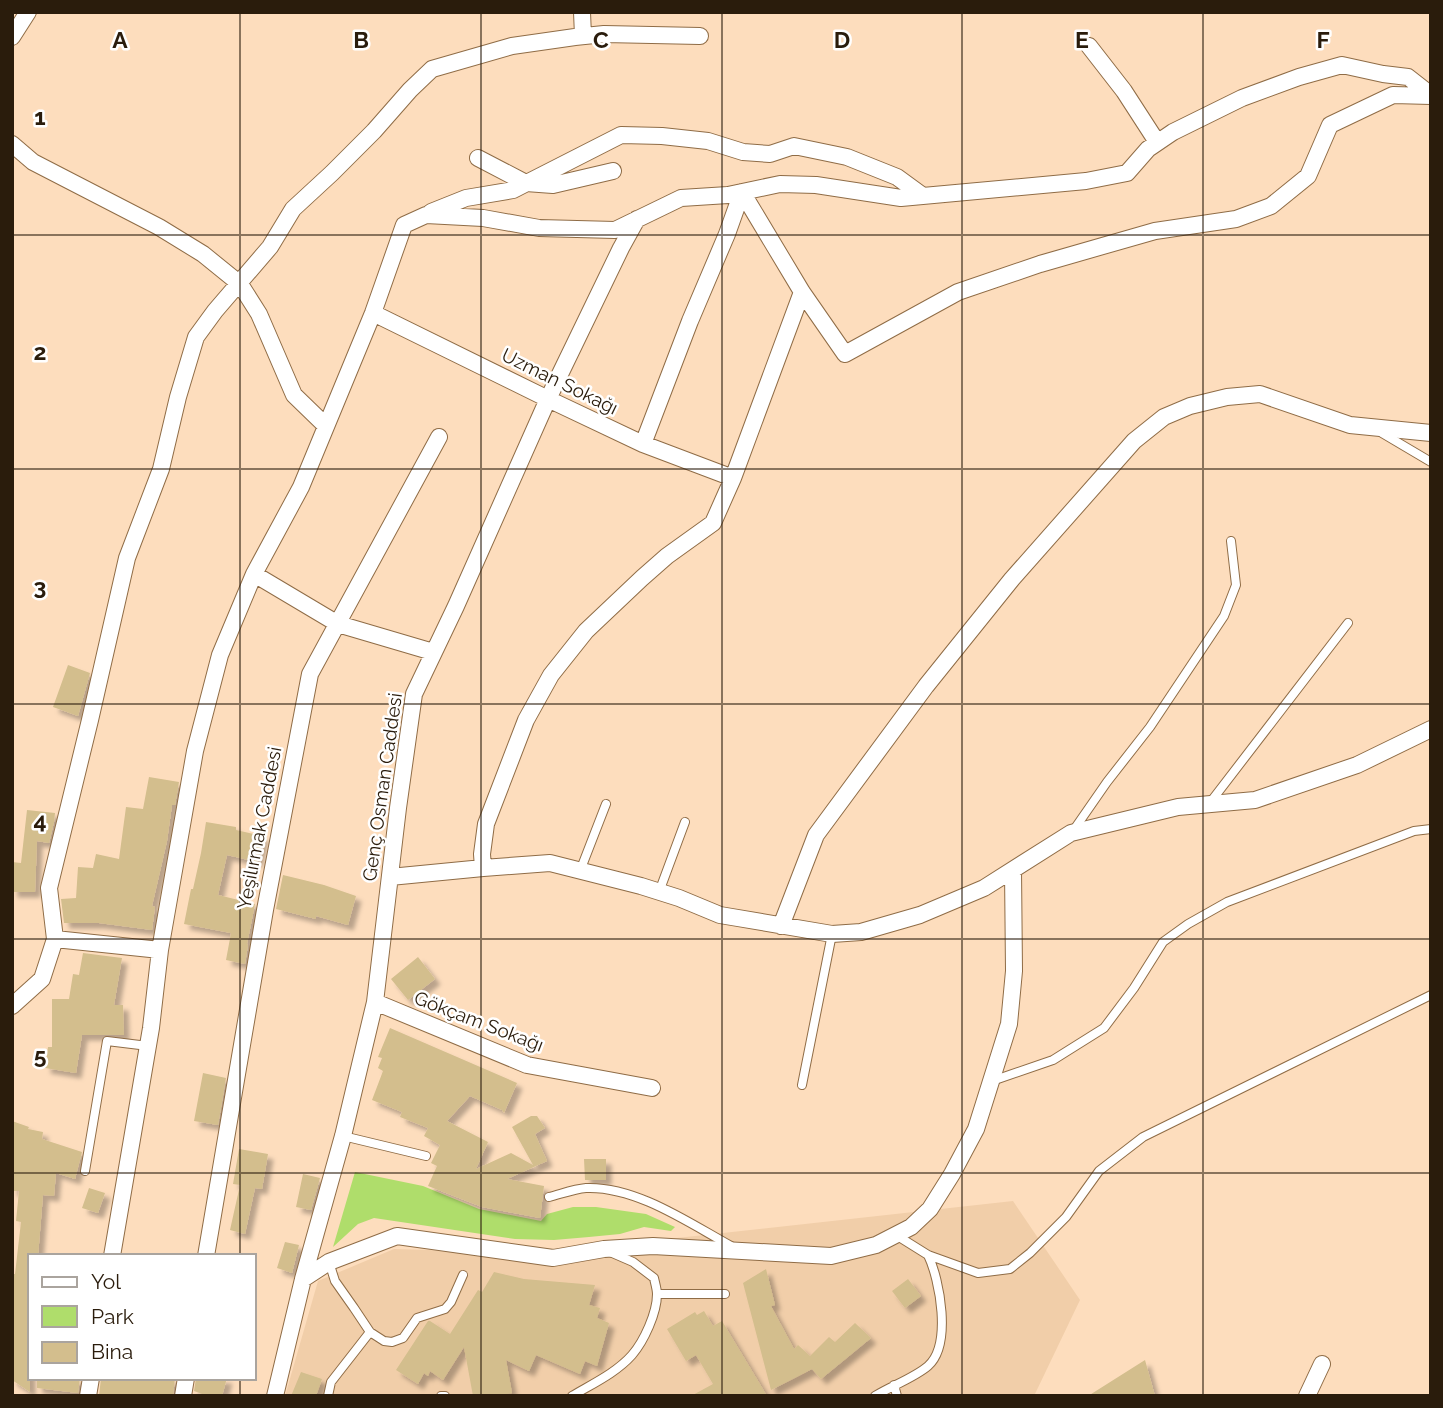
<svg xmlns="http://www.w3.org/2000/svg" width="1443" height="1408" viewBox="0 0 1443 1408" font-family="Raleway,sans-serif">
<defs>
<filter id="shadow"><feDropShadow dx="5.5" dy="5.5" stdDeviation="2" flood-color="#0004"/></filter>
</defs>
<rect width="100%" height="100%" fill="#fdddbd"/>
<!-- built -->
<path fill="#f1cea9" d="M1013,1201l67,99 -46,96h-749l33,-115 76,-32 36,1 130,14 117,-26z"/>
<!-- green -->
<path fill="#afdd6b" d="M355,1172l68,14 56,23 62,12 6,-7 26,-7h23l50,7 29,13 -4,4 -27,-4 -24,7 -31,3 -35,3 -39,-1 -141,-21 -16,6 -25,23z"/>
<!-- building -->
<path fill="#d3be8d" filter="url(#shadow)" d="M68,665l22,8 -12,43 -25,-9z
M149,777l30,5 -4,23h-3l-5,36 -15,65 3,1 -3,23 -53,-7h-35l-3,-24 15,-1 2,-31 15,1 3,-14 23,5 7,-52 17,2z
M27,810l28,3 -1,9 -5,21 -12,-2 -2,51h-23v-30l9,1z
M206,822l30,5v3l27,6 -6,26 -30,-7 -9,40 37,9 -8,40 1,1 -3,19 -19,-4 5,-27 -47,-9 7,-35h2l8,-36z
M283,875l41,10 32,11 -8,29 -32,-9v3l-40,-10z
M83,953l39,5 -8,47h9l1,30h-42l-6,38 -31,-5 3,-21h4v-48h17l4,-25 6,1z
M418,957l17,22 -27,21 -17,-21z
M390,1028l127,55 -13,30 -2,-3 -32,-14 -23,25 41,21 -12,27 35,-16 22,12 -21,-38 19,-11h6l8,12 -10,6 12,27 -40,18 37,7 -4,32 -58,-11 -54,-21 9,-20 -6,-3 9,-18 -16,-9 4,-8 -28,-11 2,-5 -30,-12 11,-29 -5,-3 4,-10 -4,-1z
M203,1073l23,5 -8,47 -24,-4z
M12,1121l17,6 -1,2 15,3 -1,7 40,13 -7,27 -19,-6 -2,23 -11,-1 -5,61h-8v136l-18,-12v-106h3l6,-52 -5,-1 3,-30h-7z
M239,1149l29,5 -6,35 -7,-1 -10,46 -15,-4 10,-45 -7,-1z
M584,1159h22v21h-21z
M303,1174l17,4 -9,32 -15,-3z
M89,1188l16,5 -7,20 -16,-5z
M285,1242l14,3 -7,28 -15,-5z
M766,1269l9,36 -4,1 23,43 4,-4 12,11 19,-19 6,5 20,-19 16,15 -50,41 -9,-10 -41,21 -28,-107z
M494,1272l30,7 71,6 -6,20 11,3 -3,10 12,5 -12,43 -12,-5 -5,13 -44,-19 -7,16 -23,-11 6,33 -16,3h-23l-9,-49 -21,33 -13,-9 -2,5 -4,-3 -6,11 -22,-14 32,-49h2l20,13 28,-44 4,2z
M908,1279l13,17 -16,12 -13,-17z
M704,1311l9,15 9,-5 45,75h-76l22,-12 -17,-29 -10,6 -19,-32 28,-17 2,3z
M1145,1360l10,36h-67z
M301,1372l21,7 -6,17h-25z
M37,1378h43l-2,15 -41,-5z
M101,1378h74l-2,18h-74z
M196,1378h31l-5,18h-14l-14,-5z"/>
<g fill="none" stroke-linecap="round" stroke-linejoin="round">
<defs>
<path id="lane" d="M1382,433l49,29
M1209,804l139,-181
M1073,831l34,-49 43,-55 74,-111 12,-31 -5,-44
M580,871l26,-67
M659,892l26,-70
M992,1081l61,-21 51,-32 30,-40 29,-46 25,-18 39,-22 187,-71 17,-2
M802,1085l30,-151
M343,1136l83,20
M85,1171l22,-130 41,5
M549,1197c12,-3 25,-8 37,-9 50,-2 103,35 145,58
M896,1235l32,20 50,18 32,-4 20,-16 36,-36 33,-46 44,-34 288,-142
M329,1262l6,19 19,27 16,24 14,9 8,1 11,-4 14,-20 28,-9 6,-7 12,-27
M657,1294h68
M894,1385l3,11
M328,1396l3,-14 39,-50
M441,1396h4
M572,1396c20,-12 44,-23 60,-41 12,-14 25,-42 25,-61 0,-5 -2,-11 -3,-16l-21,-16 -23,-10
M875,1396c16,-10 39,-18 53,-30 24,-21 12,-86 0,-111"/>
<path id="street" d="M582,12l1,24
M12,37l16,-25
M1089,46l35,45 33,51
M12,144l21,18 126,65 44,27 37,30 19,30 35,81 32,31
M478,158l48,25 27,2 60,-14
M742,192l60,100 43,62 113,-62 82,-28 115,-33 81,-12 35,-13 37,-30 22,-51 63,-30 38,1
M431,212l35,-14 47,-8 108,-55 41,1 46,5 35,11 27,2 24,-8 53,11 50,20 26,19
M373,313l175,86 95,45 90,34
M643,444l47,-123 37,-87 15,-42
M254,574l84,50 95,28
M483,868l-1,-14 4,-30 40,-104 25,-45 35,-44 56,-53 25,-22 46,-33 20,-45 69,-186
M390,877l93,-9 67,-5 91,23 38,12 41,17 112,19 29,-2 59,-17 64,-27 87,-55 107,-26 77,-7 102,-35 74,-36
M781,926l35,-91 110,-149 86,-107 122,-138 30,-24 26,-11 37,-9 33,-3 90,31 81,8
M160,950l-105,-11 -6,-51 41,-168 37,-162 34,-89 17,-72 18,-60 19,-26 55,-64 23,-38 39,-36 42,-42 36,-41 22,-21 80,-23 63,-9 29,-3 96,2
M375,1002l152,63 125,23
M12,1006l30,-27 13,-40
M112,1256l39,-228 9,-78 35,-199 25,-96 34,-81 47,-87 72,-174 31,-88 22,-10 57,3 56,10 76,2 66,-32 47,-3 52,-11 36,1 85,13 185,-17 41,-8 21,-24 25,-17 69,-34 57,-21 43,-12 41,9 25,3 23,18
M206,1256l59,-346 45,-236 129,-237
M303,1279l26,-17 68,-26 156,22 51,-9 49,-3 178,10 45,-11 35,-18 19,-18 22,-35 24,-45 33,-105 5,-53 -1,-101
M88,1396l3,-18
M183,1396l3,-18
M275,1396l28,-117 40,-143 32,-134 23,-194 16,-114 42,-88 92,-207 73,-151 16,-29
M1307,1396l15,-32"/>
</defs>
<!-- lane casing -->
<use href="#lane" stroke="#8f6c46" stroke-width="10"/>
<!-- street casing -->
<use href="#street" stroke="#8f6c46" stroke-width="18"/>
<!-- lane -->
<use href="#lane" stroke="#fff" stroke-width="8"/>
<!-- street -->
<use href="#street" stroke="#fff" stroke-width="16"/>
</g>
<!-- grid -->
<path fill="none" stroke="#2a1c0c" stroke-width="2" stroke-opacity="0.55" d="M240,12v1244M481,12v1384M722,12v1384M962,12v1384M1203,12v1384M12,235h1419M12,469h1419M12,704h1419M12,939h1419M12,1173h1419M240,1378v18"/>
<g text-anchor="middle" stroke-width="5" stroke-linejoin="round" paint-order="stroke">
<!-- street labels -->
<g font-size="19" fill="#2a1c0c" stroke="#fff">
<text transform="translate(560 381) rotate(26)" y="7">Uzman Sokağı</text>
<text transform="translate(382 787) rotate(-82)" y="7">Genç Osman Caddesi</text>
<text transform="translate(259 828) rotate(-79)" y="7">Yeşilırmak Caddesi</text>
<text transform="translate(479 1021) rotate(21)" y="7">Gökçam Sokağı</text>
</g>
</g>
<g font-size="23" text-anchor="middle" font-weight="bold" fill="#2a1c0c" stroke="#fff" stroke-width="5" stroke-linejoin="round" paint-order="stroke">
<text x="120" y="48">A</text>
<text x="361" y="48">B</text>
<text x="601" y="48">C</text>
<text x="842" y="48">D</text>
<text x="1082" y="48">E</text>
<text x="1323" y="48">F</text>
<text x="40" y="125">1</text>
<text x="40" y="360">2</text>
<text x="40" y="595">3</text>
<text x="40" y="829">4</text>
<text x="40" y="1064">5</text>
</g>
<!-- border -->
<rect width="1443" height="1408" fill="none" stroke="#2a1c0c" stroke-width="28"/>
<!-- legend -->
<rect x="28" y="1254" width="228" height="126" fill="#ffffff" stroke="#aaa49e" stroke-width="2"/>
<rect x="42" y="1277" width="35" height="10" fill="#ffffff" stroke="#aaa49e" stroke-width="2"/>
<text x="91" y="1289" font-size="21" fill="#2a1c0c">Yol</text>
<rect x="42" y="1306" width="35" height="21" fill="#afdd6b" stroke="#aaa49e" stroke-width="2"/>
<text x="91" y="1324" font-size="21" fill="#2a1c0c">Park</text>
<rect x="42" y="1342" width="35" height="21" fill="#d3be8d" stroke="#aaa49e" stroke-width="2"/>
<text x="91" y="1359" font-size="21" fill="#2a1c0c">Bina</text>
</svg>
